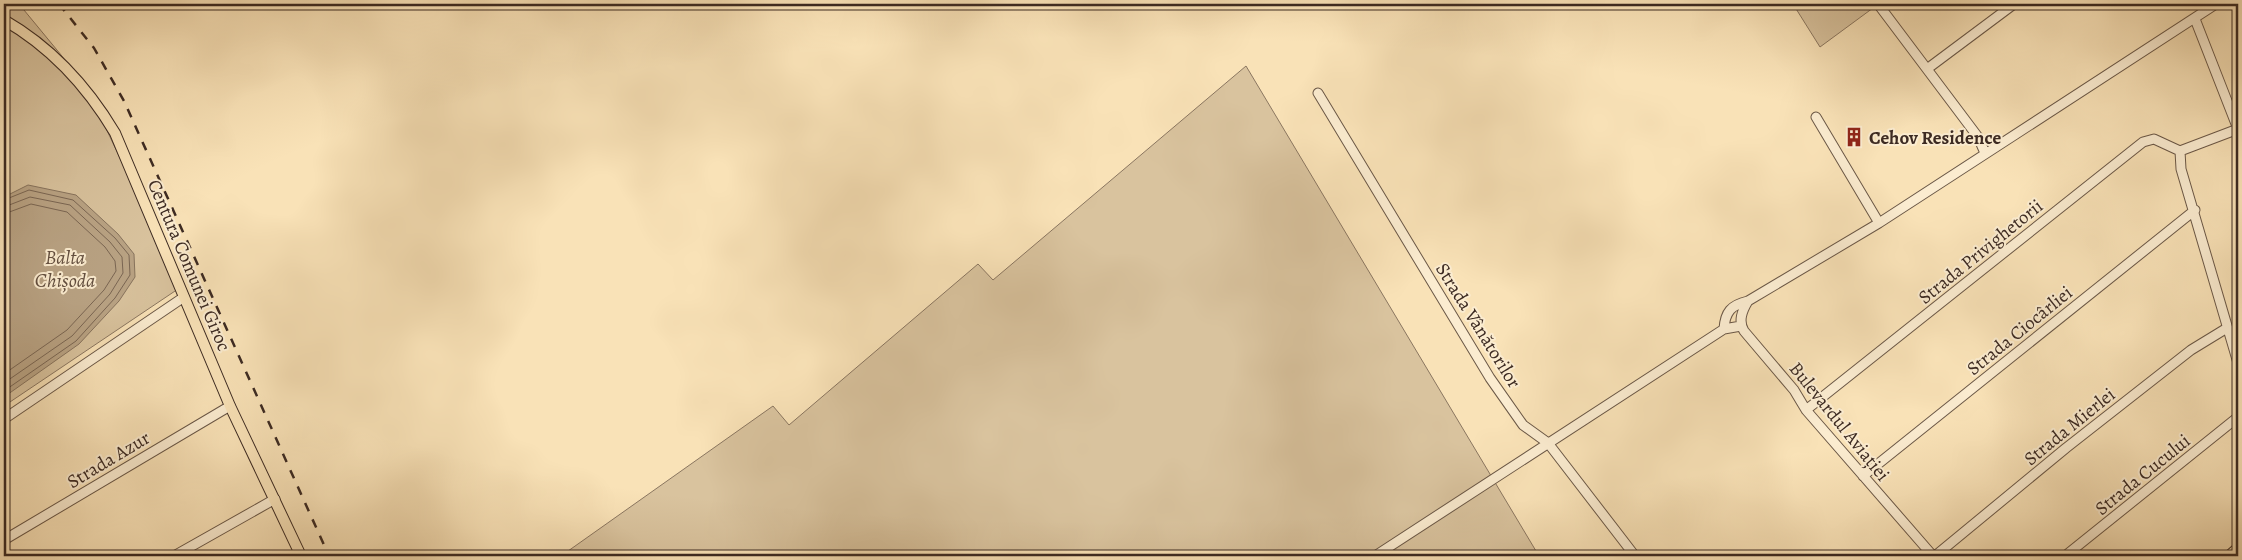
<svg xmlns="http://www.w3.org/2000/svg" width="2242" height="560" viewBox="0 0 2242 560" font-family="Alegreya,serif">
<rect width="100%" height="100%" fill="#f9e2b7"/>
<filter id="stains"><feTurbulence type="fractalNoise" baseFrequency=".004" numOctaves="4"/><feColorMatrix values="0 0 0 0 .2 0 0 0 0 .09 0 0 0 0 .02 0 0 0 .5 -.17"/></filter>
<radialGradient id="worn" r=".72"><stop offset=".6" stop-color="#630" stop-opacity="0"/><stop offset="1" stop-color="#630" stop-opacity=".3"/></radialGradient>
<!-- green -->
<path fill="#d9c39e" stroke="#8a7660" d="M4,4h15l66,80 96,203 -177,119z
M1793,4h77l3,4 -53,39z
M1246,66l293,490h-978l212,-150 16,19 189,-161 15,16z"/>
<!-- water -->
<path fill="#b9a384" stroke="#87735d" d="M28,185l48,10 42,39 16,20 1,23 -16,24 -40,43 -75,53v-200z"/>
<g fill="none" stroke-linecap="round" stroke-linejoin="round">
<!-- shore -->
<path stroke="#7a6653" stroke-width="1" d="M4,200l25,-10 44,10 42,38 14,17 1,20 -15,23 -39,43 -72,50
M4,207l26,-10 40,8 40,37 12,15 1,16 -13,21 -38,42 -68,47
M4,214l27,-10 36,8 38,35 10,14 1,10 -12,19 -37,40 -63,44"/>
<defs>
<path id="minor" d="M1878,4l100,133 7,16
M2195,19l43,110
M1927,69l87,-65
M1318,93l172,285 33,47 25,18 87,113
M1816,117l63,106
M2238,129l-58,22 1,18 57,194
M1748,301c-6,10 -10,20 -4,30l50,59 12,20 127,146
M1724,329c1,-17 7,-24 24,-28l131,-78 337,-219
M1806,410l337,-268 11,-3 26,12
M4,419l180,-122
M1863,476l332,-266
M4,540l226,-134
M174,556l101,-57
M1375,556l349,-227 17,-3
M1935,556l131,-108 125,-98 36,-22
M2065,556l173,-139"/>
<path id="major" d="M4,20c47,27 83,66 111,113l115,273 71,150
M2229,556l9,-8"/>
</defs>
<!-- minor casing -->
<use href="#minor" stroke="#6b5847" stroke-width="11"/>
<!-- major casing -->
<use href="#major" stroke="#3c2a22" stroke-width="12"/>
<!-- minor -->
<use href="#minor" stroke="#fbecd0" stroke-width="9"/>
<!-- major -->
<use href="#major" stroke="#f9e2b7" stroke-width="10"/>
<!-- rail -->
<path stroke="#3c2a22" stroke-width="2.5" stroke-dasharray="9 9" stroke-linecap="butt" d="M59,4l35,44 30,53 205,455"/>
</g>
<!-- icons -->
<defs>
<symbol id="building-bare" viewBox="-9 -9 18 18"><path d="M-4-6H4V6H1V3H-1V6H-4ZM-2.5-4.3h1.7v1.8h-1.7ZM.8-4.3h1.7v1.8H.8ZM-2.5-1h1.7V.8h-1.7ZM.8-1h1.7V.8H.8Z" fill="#8f2418" stroke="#fbecd0" stroke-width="2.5" paint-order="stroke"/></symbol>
</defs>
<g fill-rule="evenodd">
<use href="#building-bare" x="1840" y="123" width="28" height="28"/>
</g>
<g text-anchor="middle" stroke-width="4" stroke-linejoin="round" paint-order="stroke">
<!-- poi labels -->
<g font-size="19" font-weight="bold" fill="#3c2a22" stroke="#fbecd0" text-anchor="start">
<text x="1869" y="144">Cehov Residence</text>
</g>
<!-- street labels -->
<g font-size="19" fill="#3c2a22" stroke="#fbecd0">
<text transform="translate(1980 251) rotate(-39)" y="7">Strada Privighetorii</text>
<text transform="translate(190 265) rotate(67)" y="7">Centura Comunei Giroc</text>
<text transform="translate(1479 325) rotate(58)" y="7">Strada Vânătorilor</text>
<text transform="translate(2019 330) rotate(-39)" y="7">Strada Ciocârliei</text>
<text transform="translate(1840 421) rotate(51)" y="7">Bulevardul Aviației</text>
<text transform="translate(2069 426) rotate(-39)" y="7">Strada Mierlei</text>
<text transform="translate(108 459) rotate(-31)" y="7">Strada Azur</text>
<text transform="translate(2142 474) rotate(-39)" y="7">Strada Cucului</text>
</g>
<!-- water labels -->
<g font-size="20" font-style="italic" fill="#624e3f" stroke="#fbecd0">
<text x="65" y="264">Balta<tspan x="65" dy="23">Chișoda</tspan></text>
</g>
</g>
<!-- margin -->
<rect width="2242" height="560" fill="none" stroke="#f9e2b7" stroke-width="20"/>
<rect x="5" y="5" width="2232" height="550" fill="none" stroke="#3c2a22" stroke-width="2.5"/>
<rect x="10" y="10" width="2222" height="540" fill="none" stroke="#3c2a22"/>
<rect width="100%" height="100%" filter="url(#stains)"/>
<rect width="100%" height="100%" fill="url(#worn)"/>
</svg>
